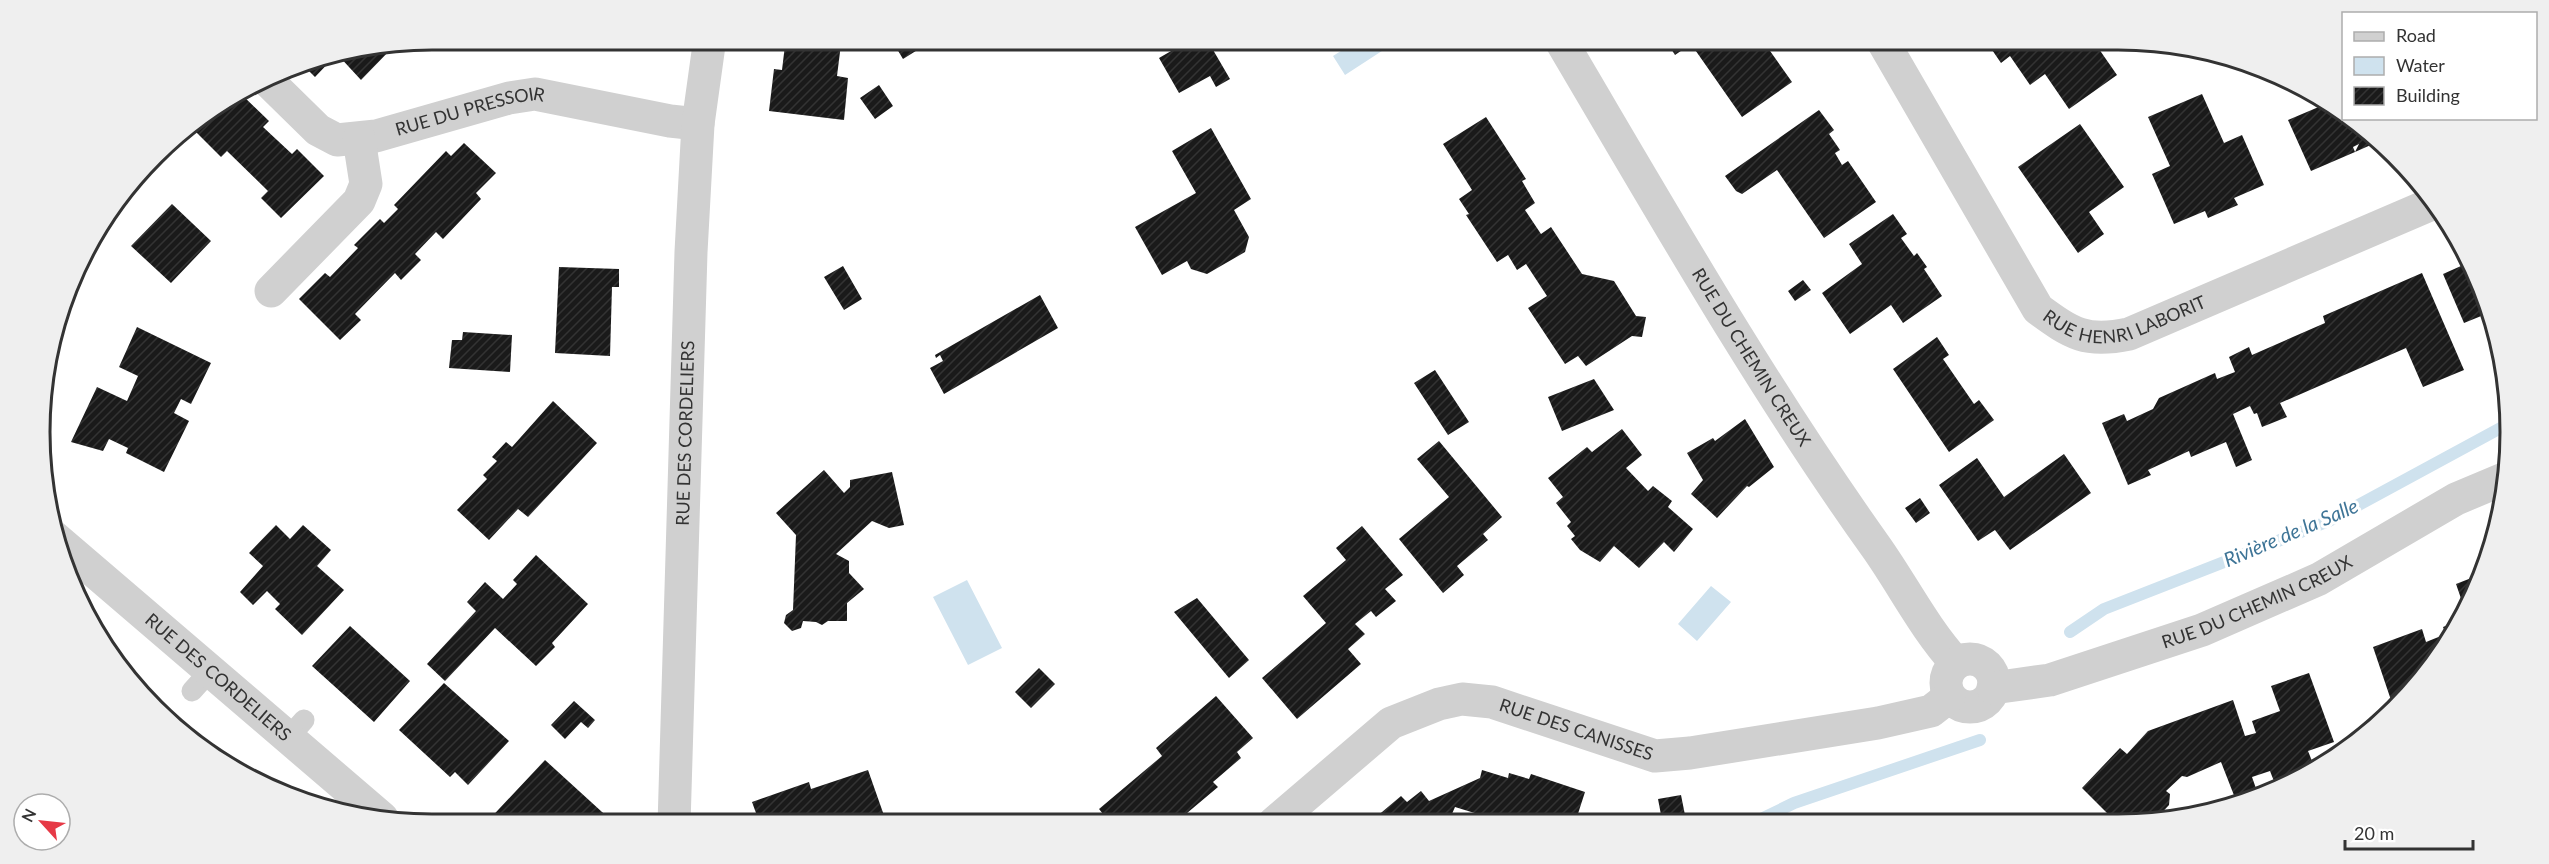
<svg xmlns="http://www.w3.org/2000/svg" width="2549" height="864" viewBox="0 0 2549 864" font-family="Lato,sans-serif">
<defs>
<pattern id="building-hatch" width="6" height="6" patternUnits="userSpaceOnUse" patternTransform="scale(1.5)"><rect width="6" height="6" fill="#1a1a1a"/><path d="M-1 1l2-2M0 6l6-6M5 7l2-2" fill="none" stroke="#333"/></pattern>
</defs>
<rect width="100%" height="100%" fill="#fff"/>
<!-- water -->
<path fill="#cfe2ee" d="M1355,42h26l4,7 -40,26 -12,-19z
M967,580l35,68 -34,17 -35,-68z
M1711,586l20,16 -34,39 -19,-17z"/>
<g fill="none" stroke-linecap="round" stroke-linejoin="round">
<!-- stream -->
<path stroke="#cfe2ee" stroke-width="12" d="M2070,632l34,-23 225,-88 179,-97
M1755,822l39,-19 186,-63"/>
</g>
<!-- building -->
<path fill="url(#building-hatch)" d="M2072,39l6,9 14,-9 25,36 -48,34 -24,-35 -15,11 -20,-29 -9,7 -13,-19 7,-4z
M1672,41h91l29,41 -50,35 -51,-73 -16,11 -7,-11z
M1185,43h24l21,36 -14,8 -6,-11 -31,17 -20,-35z
M841,44l-4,32 11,2 -4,42 -75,-9 5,-42 8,1 3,-25z
M894,44h33l-24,15z
M356,46h38l-33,34 -24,-26 -22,23 -14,-14z
M879,85l14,21 -18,13 -15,-21z
M241,94l28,27 -6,6 29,27 5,-5 27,27 -43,42 -20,-20 7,-7 -41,-40 -6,6 -31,-31z
M2202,94l22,49 18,-8 22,50 -30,13 4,7 -30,13 -3,-7 -31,13 -22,-50 18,-8 -22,-49z
M2328,103l15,9v6l13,2 28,26 -9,4 -2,-6 -18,8 4,-8 -6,3 2,5 -44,19 -23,-51z
M1819,110l15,20 -5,4 11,16 -5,3 7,12 6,-4 28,41 -52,36 -47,-68 -35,24 -6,-3 -11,-15z
M1486,117l40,62 -4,2 13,22 -10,7 16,24 10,-7 31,47 32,7 22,35 10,1 -4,20 -10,-1 -46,30 -8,-10 -13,8 -37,-56 19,-12 -21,-32 -9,6 -9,-15 -11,7 -31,-47 3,-1 -10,-15 13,-9 -29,-46z
M2080,124l44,63 -35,25 15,22 -26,19 -60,-86z
M1211,128l40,71 -17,11 15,27 -4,15 -38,22 -16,-5 -4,-8 -25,14 -27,-48 61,-34 -24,-42z
M464,143l32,30 -20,20 5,6 -38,40 -7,-7 -21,22 6,6 -20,20 -6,-7 -40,41 6,6 -21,20 -41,-41 26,-26 5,4 28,-29 -4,-3 26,-26 4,4 14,-14 -4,-4 52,-54 5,5z
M172,204l39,37 -40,42 -40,-37z
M1893,214l14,20 -6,4 13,18 3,-3 10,14 -3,2 18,27 -39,27 -12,-18 -41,29 -28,-41 40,-29 -13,-20z
M2470,262l21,50 -27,11 -21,-49z
M843,266l19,33 -18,11 -20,-33z
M559,267l60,2v18h-7l-2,69 -55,-3z
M2422,273l42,97 -41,17 -17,-39 -126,55 7,14 -25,10 -5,-14 -3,1 -4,-8 -17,8 19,46 -16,7 -10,-25 -35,15 -2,-6 -41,19 3,5 -23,10 -26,-62 22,-9 3,7 26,-12 6,-11 56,-25 2,6 18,-7 -6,-15 20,-10 3,8 73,-32 -2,-7z
M1803,280l8,10 -16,11 -7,-10z
M1040,295l18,33 -114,66 -14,-26 13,-7 -3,-6 -4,3 -1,-3z
M137,327l74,36 -20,41 -10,-5 -7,14 15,8 -25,51 -38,-19 2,-5 -19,-9 -6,12 -32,-9 26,-55 30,14 11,-25 -19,-9z
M463,332l49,3 -2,37 -61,-4 3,-28h10z
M1937,337l12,18 -6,4 31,45 5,-4 15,20 -45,32 -56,-83z
M1435,370l34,52 -21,13 -34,-52z
M1594,379l20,31 -52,21 -14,-34z
M553,401l44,42 -69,74 -10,-8 -29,31 -32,-30 30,-31 -4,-4 14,-14 -5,-4 14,-15 6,5z
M1745,419l29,48 -25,20 -2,-1 -30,32 -26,-24 12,-14 -16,-27 26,-15 2,3z
M1622,429l20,26 -16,13 22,23 5,-5 19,15 -4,6 25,22 -19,23 -10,-10 -25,26 -25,-22 -14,16 -20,-12 -9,-11 4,-3 -8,-10 4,-4 -15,-19 7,-6 -15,-19 39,-31 5,5z
M1439,441l63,76 -19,17 5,6 -31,26 7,9 -21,18 -44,-54 50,-42 -32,-38z
M2064,454l27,39 -81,57 -15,-20 -17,11 -39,-56 38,-27 27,39z
M824,470l20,23 6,-6v-7l42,-8 12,53 -15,3 -17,-7 -36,33 13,7v12l15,16 -17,14v18h-19l-6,4 -6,-3 -13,-1 -2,7 -9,3 -8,-8 2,-8 7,-5 3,-75 -20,-22z
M1920,498l10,15 -14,10 -11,-15z
M276,525l14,14 13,-14 28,25 -14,16 27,24 -42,45 -27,-26 5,-5 -13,-13 -14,14 -13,-13 23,-26 -14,-13z
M1362,526l41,49 -18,14 11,12 -20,16 -5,-6 -16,13 10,10 -17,15 13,15 -64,55 -35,-41 64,-55 -23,-27 43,-36 -10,-12z
M536,555l52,49 -36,39 3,4 -19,19 -41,-38 -50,53 -18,-17 49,-53 -9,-9 18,-20 18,17 14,-15 -4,-4z
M2479,575l-14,35 -9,-26z
M1197,598l52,62 -20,18 -55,-66z
M2461,620l-4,9 -64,77 -20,-59 49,-18 4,13 20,-8 -3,-7z
M350,626l60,55 -36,41 -62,-56z
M1039,668l16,16 -24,24 -16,-16z
M2309,673l25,69 -26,9 6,15 -37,23 -7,-18 -18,6 7,20 -22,6 -16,-41 -34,15 -5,-1 -16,15 4,3 -1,11 -16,17h-3l-6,-6 -6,6h-22l-34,-34 38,-40 7,6 21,-23 85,-31 12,36 11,-3 -4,-12 28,-10 -9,-25z
M444,683l65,58 -41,44 -13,-13 -5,5 -51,-47z
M1216,696l37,42 -16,14 4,6 -28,24 5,5 -44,37h-63l-12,-15 63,-53 -6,-8z
M574,701l21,19 -7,8 -7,-6 -16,17 -14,-14z
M545,760l68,62 -2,3h-127z
M868,770l19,54h-127l-8,-22 57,-20 2,7z
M1482,770l26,8 1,-5 20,6 2,-5 54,18 -10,31h-82l1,-4 -39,-12 -7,16h-79l32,-27 6,6 14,-11 8,10 51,-23z
M1681,795l4,20 -23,5 -4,-21z
M1039,816l6,8h-15z"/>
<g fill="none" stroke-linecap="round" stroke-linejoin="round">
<!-- service -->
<path stroke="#d0d0d0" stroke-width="21" d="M192,691l18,-20
M288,738l16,-18"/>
<!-- minor -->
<g stroke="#d0d0d0" stroke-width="33">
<path id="s1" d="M1882,40l156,269c34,25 48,34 91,25l305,-131"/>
<path id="s2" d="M1561,41c101,171 200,345 315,506 27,38 48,81 80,116"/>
<path id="s3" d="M266,79l52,51 19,10 39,-4 133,-38 26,-4 135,27 28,3"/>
<path d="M271,291l88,-90 7,-17 -7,-45"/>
<path id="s4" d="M54,537l328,281"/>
<circle cx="1970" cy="683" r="24"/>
<path id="s5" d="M1993,688l57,-8 152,-50 117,-51 137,-80 50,-21"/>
<path id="s6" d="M1274,823l117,-100 48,-19 23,-5 30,3 163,54 35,-3 188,-30 53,-12 18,-14"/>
<path id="s7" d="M674,825l17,-573 7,-128 11,-79"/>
</g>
</g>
<g text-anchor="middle" stroke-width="6" stroke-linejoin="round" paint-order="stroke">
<!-- street labels -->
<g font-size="18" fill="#333" stroke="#fff">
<text dy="6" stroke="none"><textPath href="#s3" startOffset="231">RUE DU PRESSOIR</textPath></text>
<text dy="6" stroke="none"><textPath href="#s1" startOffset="406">RUE HENRI LABORIT</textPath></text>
<text dy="6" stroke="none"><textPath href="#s2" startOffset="369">RUE DU CHEMIN CREUX</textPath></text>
<text dy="6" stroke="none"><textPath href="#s7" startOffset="392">RUE DES CORDELIERS</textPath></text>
<text dy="6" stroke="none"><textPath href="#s5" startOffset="279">RUE DU CHEMIN CREUX</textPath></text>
<text dy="6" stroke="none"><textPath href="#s4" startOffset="216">RUE DES CORDELIERS</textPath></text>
<text dy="6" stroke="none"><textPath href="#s6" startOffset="348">RUE DES CANISSES</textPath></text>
</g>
<!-- water labels -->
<g font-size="20" font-style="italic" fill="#3f7597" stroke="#fff">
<text transform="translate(2291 533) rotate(-23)" y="7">Rivière de la Salle</text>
</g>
</g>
<!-- crop -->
<path d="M0 0H2549V864H0ZM432 50H2118A382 382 0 0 1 2500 432V432A382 382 0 0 1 2118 814H432A382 382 0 0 1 50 432V432A382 382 0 0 1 432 50Z" fill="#efefef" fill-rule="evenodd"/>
<path fill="none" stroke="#333" stroke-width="3" d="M432 50H2118A382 382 0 0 1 2500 432V432A382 382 0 0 1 2118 814H432A382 382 0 0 1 50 432V432A382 382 0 0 1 432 50Z"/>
<!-- legend -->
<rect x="2342" y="12" width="195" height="108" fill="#ffffff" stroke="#adadad" stroke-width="1.5"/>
<rect x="2354" y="32" width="30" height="9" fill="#d0d0d0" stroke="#adadad" stroke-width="1.5"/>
<text x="2396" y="42" font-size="18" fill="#333333">Road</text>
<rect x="2354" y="57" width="30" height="18" fill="#cfe2ee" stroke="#adadad" stroke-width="1.5"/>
<text x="2396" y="72" font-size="18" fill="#333333">Water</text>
<rect x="2354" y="87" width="30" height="18" fill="url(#building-hatch)" stroke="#adadad" stroke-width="1.5"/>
<text x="2396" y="102" font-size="18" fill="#333333">Building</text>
<!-- north arrow -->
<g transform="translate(42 822) rotate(297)"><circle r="28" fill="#ffffff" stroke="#adadad" stroke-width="1.5"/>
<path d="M0-4.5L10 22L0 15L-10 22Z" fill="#e63946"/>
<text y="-9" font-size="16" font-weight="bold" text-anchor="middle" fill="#333333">N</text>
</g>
<!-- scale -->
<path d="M2345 840v9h128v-9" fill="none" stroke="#333333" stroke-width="3"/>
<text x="2354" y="840" font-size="18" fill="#333333" stroke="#ffffff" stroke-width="4.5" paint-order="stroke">20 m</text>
</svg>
